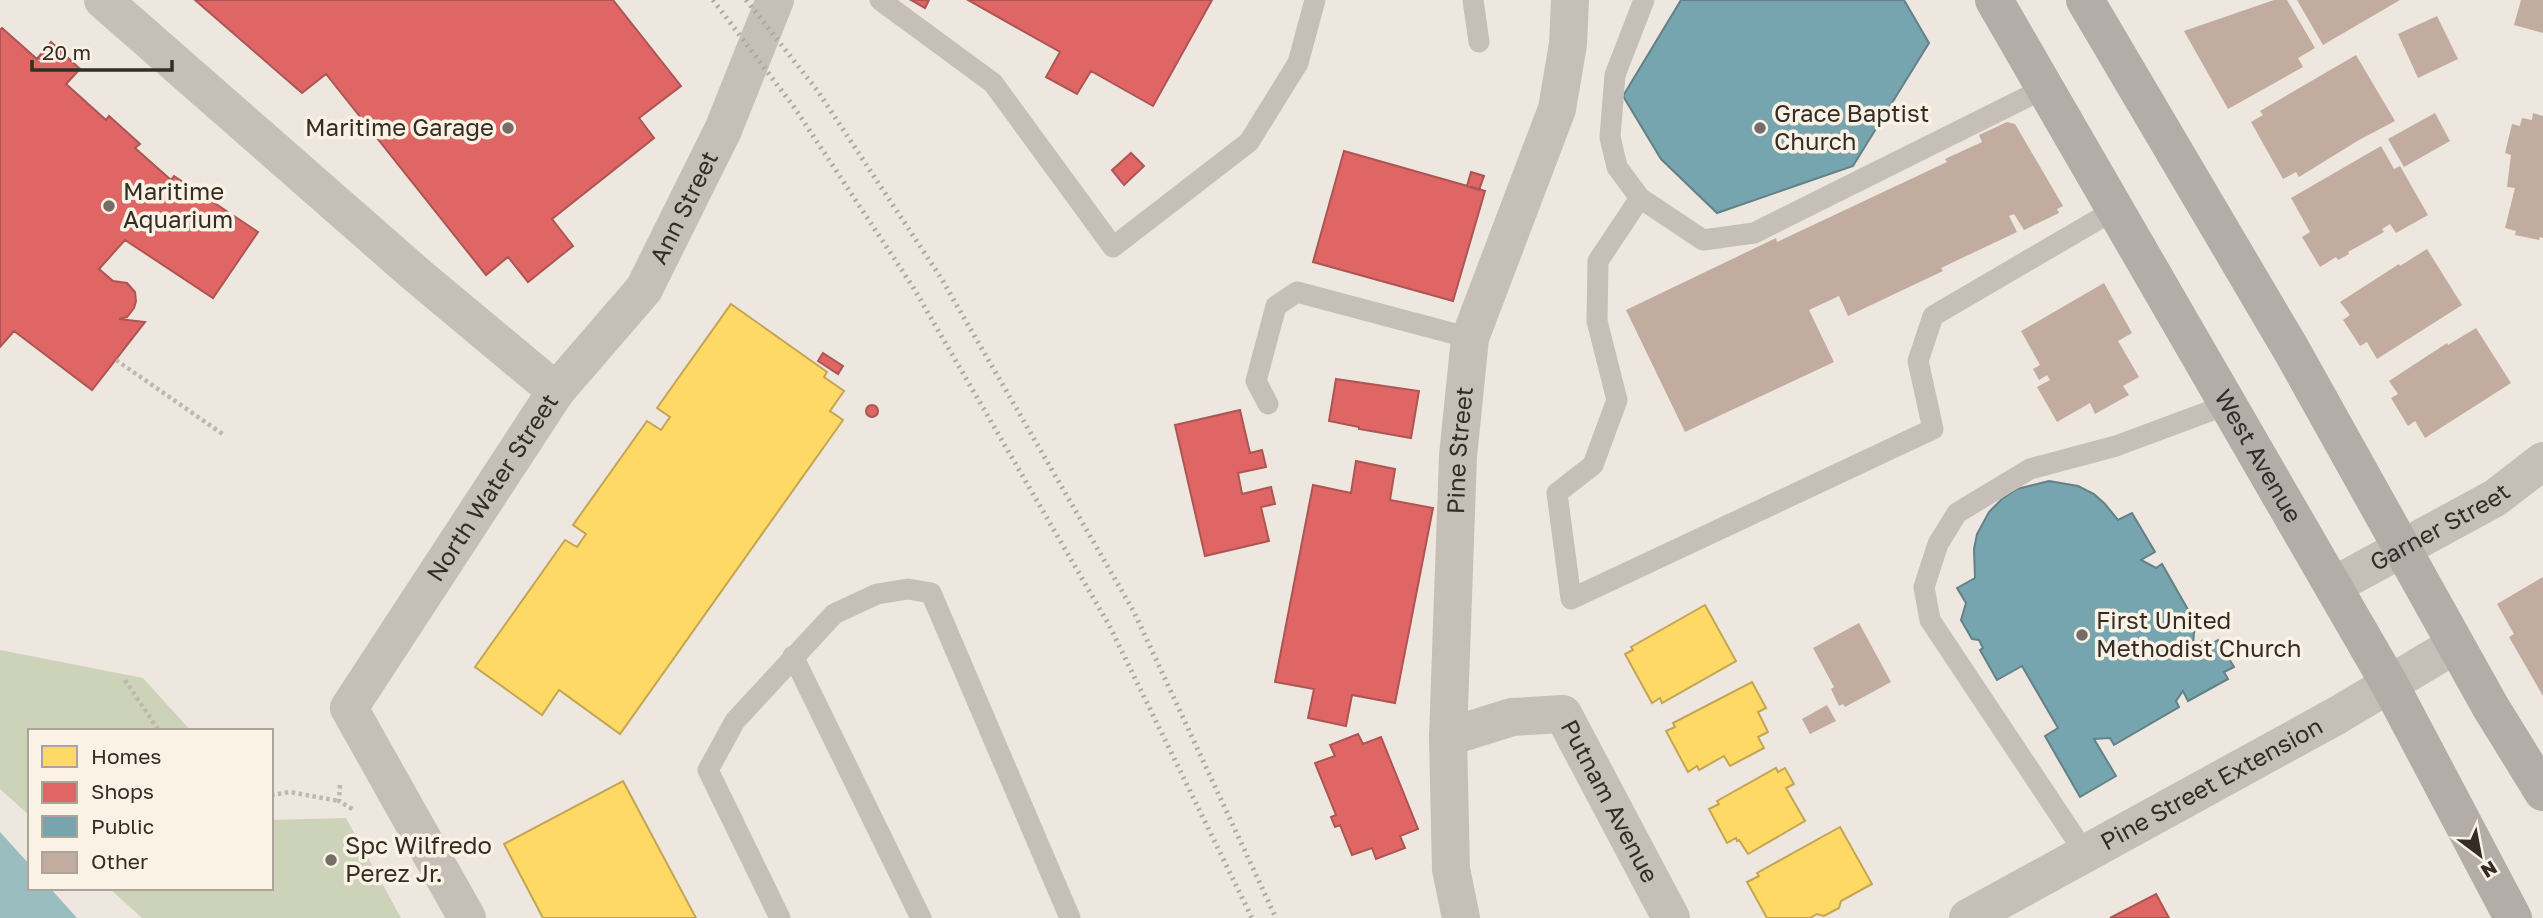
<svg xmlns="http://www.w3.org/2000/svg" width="2543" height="918" viewBox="0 0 2543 918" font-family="'Golos Text',sans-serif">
<rect width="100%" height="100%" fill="#ede7df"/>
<!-- green -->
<path fill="#cdd3b8" d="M0,650l143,28 48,53h-161v85l-30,-27z
M346,818l55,100h-259l-33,-30h162v-68z"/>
<!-- water -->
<path fill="#9abdbf" d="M0,832l30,33v23h20l27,30h-77z"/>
<!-- homes -->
<path fill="#ffd966" stroke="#c3a553" stroke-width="2" d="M731,304l96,68 -3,5 20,14 -14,20 13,9 -223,314 -61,-44 -17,25 -67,-48 90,-127 12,7 9,-13 -13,-9 74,-104 14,9 9,-13 -13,-9z
M1705,605l31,56 -74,42 -2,-5 -8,5 -27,-49 8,-4 -2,-3z
M1752,682l14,26 -8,4 10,20 -10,5 6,11 -34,18 -6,-10 -25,14 -2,-4 -9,6 -22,-41 9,-4 -2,-4z
M1776,768l2,4 7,-4 9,16 -8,4 19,33 -57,33 -9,-14 -2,1 -1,-3 -9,5 -18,-34 10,-5 -2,-3z
M623,781l73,137h-153l-39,-74z
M1840,827l32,57 -31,17 -2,7 -15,8 -7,-2 -7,4h-43l-20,-36 12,-6 -2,-3z"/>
<!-- shops -->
<path fill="#e06666" stroke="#ad5553" stroke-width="2" d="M195,0h418l68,86 -42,32 15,20 -102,81 21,27 -45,36 -20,-25 -22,18 -160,-201 -24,19z
M911,0h18l-4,8z
M968,0h244l-59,106 -62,-35 -14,23 -31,-17 14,-25z
M2,28l35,31 14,-17 29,27 -14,15 40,36 3,-4 31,28 -5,4 36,32 3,-4 84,56 -45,66 -88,-58 -26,29 14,12 14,2 8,9 1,9 -2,7 -7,9 -8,2 26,3 -53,68 -78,-59 -14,16v-317z
M1344,151l141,40 -32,110 -140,-39z
M1131,153l13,13 -20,19 -12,-15z
M1471,172l13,4 -5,14 -12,-4z
M823,353l20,13 -5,8 -20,-13z
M1336,379l83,12 -8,47 -52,-9v-2l-30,-6z
M866 411a6 6 0 1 1 12 0a6 6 0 1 1-12 0Z
M1240,410l10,43 12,-3 4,17 -28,6 4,21 29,-7 4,17 -14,3 8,34 -64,15 -30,-131z
M1356,461l39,8 -5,31 43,8 -38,195 -43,-8 -6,31 -38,-8 6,-29 -39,-7 38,-197 38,8z
M1358,734l5,10 18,-7 37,92 -18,7 5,12 -29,11 -4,-11 -20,7 -12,-30 -5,2 -4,-10 5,-2 -21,-52 20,-7 -5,-11z
M2156,894l13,24h-59z"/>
<!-- public -->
<path fill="#76a5af" stroke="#638186" stroke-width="2" d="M1681,0h223l25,43 -76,123 -136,47 -56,-54 -38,-63z
M2049,481l29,5 16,8 11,10 13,16 14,-7 23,39 -14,8 15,8 6,-4 37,65 -5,3 -1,15 12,-8 4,6 9,-5 16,27 -10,5 4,7 -40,22 -5,-10 -7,10 3,6 -65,38 -4,-7 -16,1 22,37 -36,21 -35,-61 13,-8 -36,-62 -25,14 -17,-30 3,-2 -4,-8 -7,-1 -11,-19 5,-17 -9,-15 18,-10 -1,-29 3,-15 12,-22 13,-13 15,-10z"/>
<!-- building -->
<path fill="#c2aca0" d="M2274,0h13l28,48 -17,10 5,9 -75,42 -44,-78z
M2297,0h103l-77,45z
M2521,0h22v33l-29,-8z
M2437,16l21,43 -40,19 -20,-44z
M2356,55l39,66 -36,19 -60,37 -3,-5 -13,7 -32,-57 12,-7 -3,-4z
M2435,113l15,28 -46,26 -16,-28z
M2533,113l10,3v122l-3,-1 -1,3 -24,-5 1,-4 -11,-3 10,-40 -8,-1 4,-32 -6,-2 7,-29 8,2 2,-8 10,2z
M2007,122l8,2 48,82 -6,3 2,4 -35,17 -10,-16 -5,2 8,16 -76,36 2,3 -95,45 -9,-20 -30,14 25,52 -149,70 -59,-122 150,-72 1,4 170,-80 -2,-3 37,-17 -3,-7z
M2381,146l13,23 6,-3 28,49 -32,18 -6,-9 -8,5 2,3 -36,20 1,2 -11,6 -2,-3 -16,10 -18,-30 8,-5 -19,-34z
M2427,249l35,56 -85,54 -10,-17 -7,4 -17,-26 7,-5 -10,-13 59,-38 1,2z
M2104,283l28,50 -14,8 21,36 -16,9 6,9 -34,19 -5,-11 -33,19 -20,-35 13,-7 -3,-5 -8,5 -6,-11 7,-4 -19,-34z
M2476,328l35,55 -86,55 -10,-17 -7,5 -17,-28 7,-4 -9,-13 58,-38 1,2z
M2543,577v119l-34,-59 5,-3 -17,-30z
M1859,623l32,59 -46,25 -2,-3 -4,2 -8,-17 3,-2 -21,-39z
M1827,705l9,16 -26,13 -8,-15z"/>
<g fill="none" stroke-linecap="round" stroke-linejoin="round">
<!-- path -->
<path stroke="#beb7b0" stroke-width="4.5" stroke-dasharray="3.5 3.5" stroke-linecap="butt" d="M116,360l108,75
M125,680l34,51
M340,785l-1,16 15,9
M271,795l19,-3 49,9"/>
<!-- service -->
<path stroke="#c5bfb8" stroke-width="21" d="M880,0l113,83 120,164 136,-105 49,-79 17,-63
M1473,0l6,42
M1644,0l-29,75 -5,62 7,30 23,31 63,42 51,-7 291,-145
M1640,198l-42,63 -1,60 20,79 -24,65 -36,28 14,106 362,-170 -15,-68 15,-45 183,-107
M1268,404l-12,-23 20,-75 21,-14 173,46
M793,656l128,262
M2085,853l-155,-233 -6,-33 14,-43 19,-31 73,-44 86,-23 113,-42
M780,918l-72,-148 27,-49 99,-107 43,-20 31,-5 23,4 139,325"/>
<!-- minor -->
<g stroke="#c5bfb8" stroke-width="38">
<path d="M103,0l315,276 138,115"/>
<path id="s1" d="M2333,586l162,-88 48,-37"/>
<path id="s2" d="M1448,737l64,-20 51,-3 108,204"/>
<path id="s3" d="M467,918l-118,-210 207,-317 88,-102 79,-159 52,-130"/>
<path id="s4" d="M1461,918l-10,-49 -3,-132 10,-281 12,-118 87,-229 11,-65 2,-44"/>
<path id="s5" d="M1968,918l368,-202 119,-71"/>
</g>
<!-- primary -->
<g stroke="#b4ada7" stroke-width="38">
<path id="s6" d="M1994,0l396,685 123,233"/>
<path d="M2085,0l207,351 198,355 53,86"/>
</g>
<!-- rail -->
<path stroke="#ada8a2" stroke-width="5" stroke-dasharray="2 5" stroke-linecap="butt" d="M713,0l81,107 119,180 196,338 143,293
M746,0l71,90 124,188 193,334 142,306"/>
</g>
<!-- markers -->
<g fill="#766d67" stroke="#faf2e5" stroke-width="2.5">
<circle cx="508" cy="128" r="7"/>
<circle cx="1760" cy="128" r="7"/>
<circle cx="109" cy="206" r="7"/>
<circle cx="2082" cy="635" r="7"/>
<circle cx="331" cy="860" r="7"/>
</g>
<g text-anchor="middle" stroke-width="7" stroke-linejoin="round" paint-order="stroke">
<!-- poi labels -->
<g font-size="24" fill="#362c26" stroke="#faf2e5" text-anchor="start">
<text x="1774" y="122">Grace Baptist<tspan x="1774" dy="28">Church</tspan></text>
<text x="494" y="136" text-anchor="end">Maritime Garage</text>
<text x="123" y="200">Maritime<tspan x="123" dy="28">Aquarium</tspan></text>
<text x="2096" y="629">First United<tspan x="2096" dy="28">Methodist Church</tspan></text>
<text x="345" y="854">Spc Wilfredo<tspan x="345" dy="28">Perez Jr.</tspan></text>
</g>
<!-- street labels -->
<g font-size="24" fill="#362c26" stroke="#faf2e5">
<text dy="8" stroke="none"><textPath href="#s3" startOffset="845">Ann Street</textPath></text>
<text dy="8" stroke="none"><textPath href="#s4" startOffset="469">Pine Street</textPath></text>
<text dy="8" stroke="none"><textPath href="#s6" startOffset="527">West Avenue</textPath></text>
<text dy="8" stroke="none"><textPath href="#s3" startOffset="504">North Water Street</textPath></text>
<text dy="8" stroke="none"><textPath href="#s1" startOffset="122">Garner Street</textPath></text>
<text dy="8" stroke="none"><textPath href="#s5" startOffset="278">Pine Street Extension</textPath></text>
<text dy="8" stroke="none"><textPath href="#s2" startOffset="217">Putnam Avenue</textPath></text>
</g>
</g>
<!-- legend -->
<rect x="28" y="729" width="245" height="161" fill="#faf2e5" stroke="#aca399" stroke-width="2"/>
<rect x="42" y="746" width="35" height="21" fill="#ffd966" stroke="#aca399" stroke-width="2"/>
<text x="91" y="764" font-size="21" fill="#362c26">Homes</text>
<rect x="42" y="782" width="35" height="21" fill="#e06666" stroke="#aca399" stroke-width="2"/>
<text x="91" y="799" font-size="21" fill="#362c26">Shops</text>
<rect x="42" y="816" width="35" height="21" fill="#76a5af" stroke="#aca399" stroke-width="2"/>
<text x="91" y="834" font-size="21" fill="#362c26">Public</text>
<rect x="42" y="852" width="35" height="21" fill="#c2aca0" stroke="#aca399" stroke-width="2"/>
<text x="91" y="869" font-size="21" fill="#362c26">Other</text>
<!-- north arrow -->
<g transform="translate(2480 855) rotate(148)" stroke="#faf2e5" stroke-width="5" paint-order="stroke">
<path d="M0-5L12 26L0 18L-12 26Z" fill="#362c26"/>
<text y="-10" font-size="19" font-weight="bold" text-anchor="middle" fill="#362c26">N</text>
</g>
<!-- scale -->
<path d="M32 60v10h140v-10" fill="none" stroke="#362c26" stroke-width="3.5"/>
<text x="42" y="60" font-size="21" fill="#362c26" stroke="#faf2e5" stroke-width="5" paint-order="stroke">20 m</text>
</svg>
